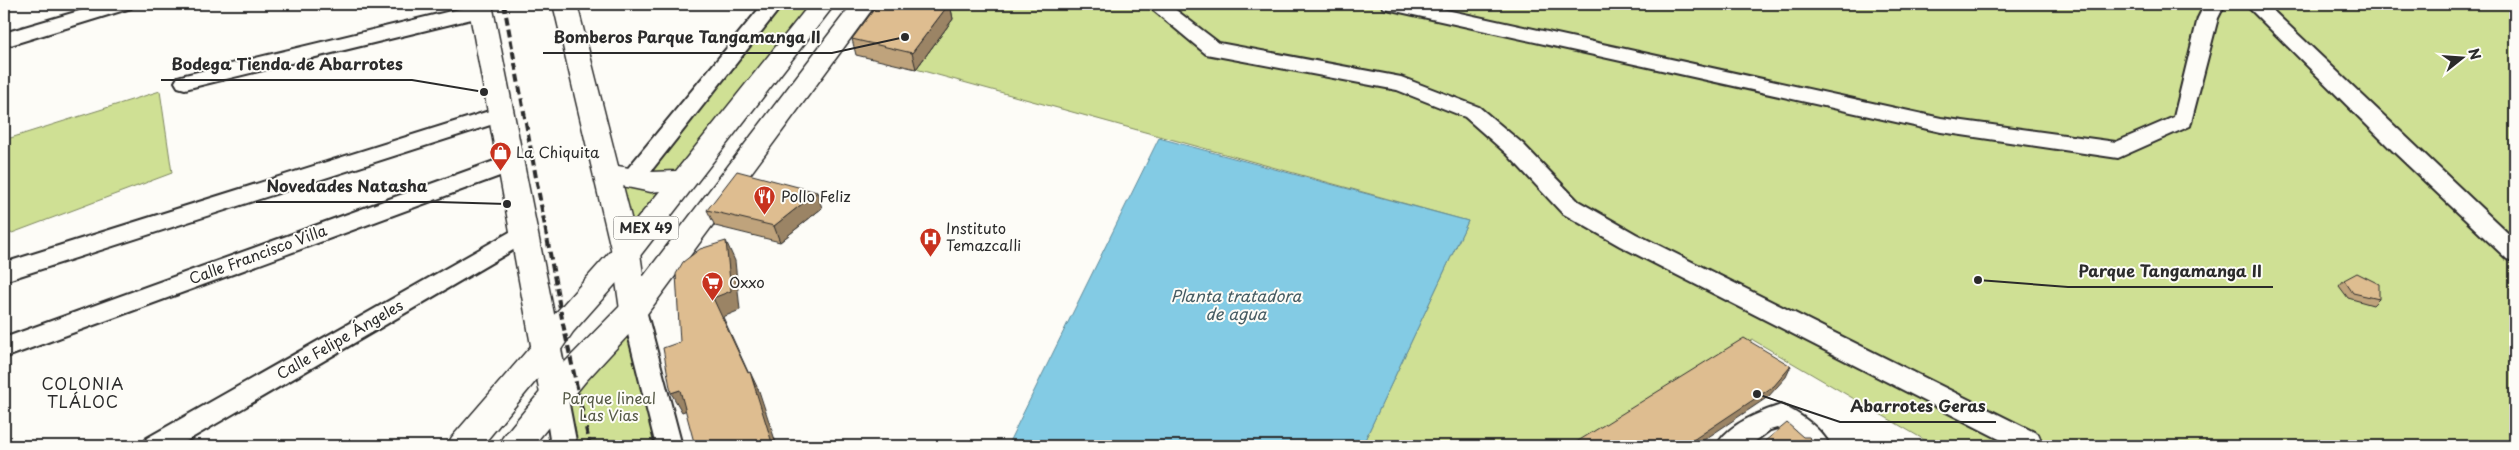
<svg xmlns="http://www.w3.org/2000/svg" width="2519" height="450" viewBox="0 0 2519 450" font-family="'Playpen Sans',sans-serif">
<rect width="100%" height="100%" fill="#fdfcf7"/>
<filter id="ink" filterUnits="userSpaceOnUse"><feTurbulence type="fractalNoise" baseFrequency=".02" numOctaves="2"/><feDisplacementMap in="SourceGraphic" scale="10" xChannelSelector="R" yChannelSelector="G"/><feConvolveMatrix kernelMatrix="1 2 1 2 8 2 1 2 1" color-interpolation-filters="sRGB"/></filter>
<g filter="url(#ink)">
<!-- green -->
<path fill="#cfe094" stroke="#7d8660" d="M773,4h37l-139,174 -35,-6z
M893,4h1622v442h-580l-182,-106 -169,106h-222l106,-225 -552,-152 37,-50z
M160,91l12,82 -168,63v-96z
M620,183l48,6 -37,40z
M630,330l27,116h-85l-7,-47z"/>
<!-- water -->
<path fill="#83cbe4" stroke="#608b9a" d="M1159,138l309,83 -106,225h-355z"/>
<g fill="none" stroke-linecap="round" stroke-linejoin="round">
<defs>
<path id="minor" d="M103,4h31l-3,4 -127,39v-14z
M480,4l8,1 3,5 -3,5 -303,74 -7,-2 -3,-5 3,-5 7,-2z
M763,4h20l-143,181 -8,2 -8,-2 -3,-6 3,-6z
M1146,4h22l51,39 182,34 78,30 44,37 55,57 58,33 402,200 5,12h-30l-393,-200 -58,-33 -55,-59 -42,-37 -68,-27 -191,-36z
M1381,4h38l522,114 175,24 58,-25 24,-99 7,-14h20l-7,14 -28,108 -72,32 -177,-26 -550,-122 -7,-2z
M2245,4h21l249,236v22l-8,-3 -112,-106z
M502,107l7,2 3,5 -3,5 -505,162v-18z
M511,155l8,2 3,6 -3,6 -515,189v-20z
M524,224l8,3 3,6 -3,6 -354,207h-35l4,-8z
M634,301l8,2 4,7 36,136h-26l-34,-136 4,-7z
M555,384l9,3 3,7 10,52h-26l-8,-52 3,-7z
M1781,405c16,6 42,25 49,41h-31l-22,-18 -7,2 -21,16h-32c9,-21 43,-34 64,-41z"/>
<path id="secondary" d="M468,4h24l78,390 -4,9 -11,4 -11,-4 -4,-9z
M553,4h24l63,249 8,57 -4,8 -10,4 -10,-4 -4,-8 -8,-57z"/>
<path id="primary" d="M810,4h25l-199,257 -63,71 -15,22 -76,92h-35l5,-9 86,-99 15,-22 63,-71 44,-54 -9,1 -53,-11 -4,-7 4,-7 9,-3 44,8 25,-1z
M852,4h24l-232,314 -59,64 -52,64h-35l5,-9 60,-73 61,-62z"/>
</defs>
<!-- minor casing -->
<use href="#minor" stroke="#2b2b2b" stroke-width="4"/>
<!-- secondary casing -->
<use href="#secondary" stroke="#2b2b2b" stroke-width="3"/>
<!-- primary casing -->
<use href="#primary" stroke="#2b2b2b" stroke-width="3"/>
<!-- minor -->
<use href="#minor" fill="#fdfcf7" fill-rule="evenodd"/>
<!-- secondary -->
<use href="#secondary" fill="#fdfcf7" fill-rule="evenodd"/>
<!-- primary -->
<use href="#primary" fill="#fdfcf7" fill-rule="evenodd"/>
<!-- rail -->
<path stroke="#2b2b2b" stroke-width="4" stroke-dasharray="8 4" stroke-linecap="butt" d="M504,4l59,320 27,122"/>
</g>
<!-- wall -->
<path fill="#bfa37c" stroke="#2b2b2b" d="M878,4h72l3,15 -37,50 -60,-14 -4,-16z
M822,208l-42,34 -65,-16 -8,-16z
M2344,280l35,19 -6,6 -25,-7 -9,-12z"/>
<!-- shaded-wall -->
<path fill="#9b8465" stroke="#2b2b2b" d="M949,4h1l3,15 -37,50 -4,-16z
M817,192l5,16 -42,34 -6,-16z
M726,241l9,20 5,49 -17,7 32,70 -5,-15 9,19 18,55h-4l-60,-148z
M1791,366l-5,11 -18,20 -73,49h-11z
M680,390l10,19 -8,3 -11,-19z"/>
<!-- building -->
<path fill="#debd90" stroke="#2b2b2b" d="M878,4h71l-37,49 -60,-14z
M737,171l80,21 -43,34 -67,-16z
M726,241l5,50 -18,7 35,75 2,-1 23,74h-78l-15,-56 -9,3 -8,-45 17,-6 -4,-68 7,-12 17,-13z
M2357,273l22,11v15l-26,-6 -9,-13z
M1744,338l47,28 -17,20 -90,60h-114z
M1787,423l16,14h6l9,9h-59z"/>
</g>
<!-- icons -->
<defs>
<symbol id="shop-pin" viewBox="-11 -11 22 30"><path d="M0 17L-7.5 6A9.5 9.5 0 1 1 7.5 6Z" fill="#c8321e" stroke="#fdfcf7"/><path d="M-5-2.5h2.3a2.7 3.5 0 0 1 5.4 0H5L5.5 6h-11ZM-1.5-2.5h3a1.5 2.3 0 0 0-3 0Z" fill="#fff"/></symbol>
<symbol id="restaurant-pin" viewBox="-11 -11 22 30"><path d="M0 17L-7.5 6A9.5 9.5 0 1 1 7.5 6Z" fill="#c8321e" stroke="#fdfcf7"/><path d="M-5-6h1v4h1v-4h1v4h1v-4h1v5L-1.5 .5V6h-2V.5L-5-1ZM5-6V6H3V1.5H1.5Q1.5-4 5-6Z" fill="#fff"/></symbol>
<symbol id="hospital-pin" viewBox="-11 -11 22 30"><path d="M0 17L-7.5 6A9.5 9.5 0 1 1 7.5 6Z" fill="#c8321e" stroke="#fdfcf7"/><path d="M-5-5h3v3.5h4V-5h3V5h-3V1.5h-4V5h-3Z" fill="#fff"/></symbol>
<symbol id="supermarket-pin" viewBox="-11 -11 22 30"><path d="M0 17L-7.5 6A9.5 9.5 0 1 1 7.5 6Z" fill="#c8321e" stroke="#fdfcf7"/><path d="M-6-5.5h2.5l.6 2H6L4.5 2H-2.5L-4.4-4H-6ZM-1.5 3.2a1.3 1.3 0 1 0 .1 0ZM3 3.2a1.3 1.3 0 1 0 .1 0Z" fill="#fff"/></symbol>
</defs>
<g fill-rule="evenodd">
<use href="#shop-pin" x="488" y="140" width="25" height="34"/>
<use href="#restaurant-pin" x="752" y="184" width="25" height="34"/>
<use href="#hospital-pin" x="918" y="226" width="25" height="34"/>
<use href="#supermarket-pin" x="700" y="270" width="25" height="34"/>
</g>
<g text-anchor="middle" stroke-width="4" stroke-linejoin="round" paint-order="stroke">
<!-- shield labels -->
<rect fill="#fdfcf7" stroke="#6a6a68" stroke-width="1" x="613.5" y="216.5" width="65" height="23" rx="4"/>
<g font-size="14" font-weight="bold" fill="#2b2b2b">
<text x="646" y="233">MEX 49</text>
</g>
<!-- poi labels -->
<g font-size="15" fill="#2b2b2b" stroke="#fdfcf7" text-anchor="start">
<text x="516" y="158">La Chiquita</text>
<text x="781" y="202">Pollo Feliz</text>
<text x="946" y="234">Instituto<tspan x="946" dy="17">Temazcalli</tspan></text>
<text x="729" y="288">Oxxo</text>
</g>
<!-- street labels -->
<g font-size="15" fill="#2b2b2b" stroke="#fdfcf7">
<text transform="translate(258 255) rotate(-20)" y="5">Calle Francisco Villa</text>
<text transform="translate(340 340) rotate(-30)" y="5">Calle Felipe Ángeles</text>
</g>
<!-- park labels -->
<g font-size="15" fill="#545845" stroke="#fdfcf7">
<text x="609" y="404">Parque lineal<tspan x="609" dy="17">Las Vias</tspan></text>
</g>
<!-- water labels -->
<g font-size="16" font-style="italic" fill="#455b62" stroke="#fdfcf7">
<text x="1236" y="302">Planta tratadora<tspan x="1236" dy="18">de agua</tspan></text>
</g>
<!-- neighbourhood labels -->
<g font-size="16" letter-spacing="1" fill="#2b2b2b" stroke="#fdfcf7">
<text x="83" y="390">COLONIA<tspan x="83" dy="18">TLÁLOC</tspan></text>
</g>
</g>
<!-- callouts -->
<path fill="none" stroke="#2b2b2b" stroke-width="2" d="M905 37L832 53H543M484 92L412 80H161M507 204L438 202H256M1978 280L2068 287H2273M1757 394L1840 422H1996"/>
<g fill="#2b2b2b" stroke="#fdfcf7" stroke-width="2">
<circle cx="905" cy="37" r="5"/>
<circle cx="484" cy="92" r="5"/>
<circle cx="507" cy="204" r="5"/>
<circle cx="1978" cy="280" r="5"/>
<circle cx="1757" cy="394" r="5"/>
</g>
<g font-size="16" text-anchor="middle" font-weight="bold" fill="#2b2b2b" stroke="#fdfcf7" stroke-width="4" stroke-linejoin="round" paint-order="stroke">
<text x="687" y="43">Bomberos Parque Tangamanga II</text>
<text x="287" y="70">Bodega Tienda de Abarrotes</text>
<text x="347" y="192">Novedades Natasha</text>
<text x="2170" y="277">Parque Tangamanga II</text>
<text x="1918" y="412">Abarrotes Geras</text>
</g>
<!-- margin -->
<rect width="2519" height="450" fill="none" stroke="#fdfcf7" stroke-width="20"/>
<rect x="10" y="10" width="2499" height="430" fill="none" stroke="#2b2b2b" stroke-width="2" filter="url(#ink)"/>
<!-- north arrow -->
<g transform="translate(2462 58) rotate(73)" stroke="#fdfcf7" stroke-width="4" paint-order="stroke">
<path d="M0-4L9 19L0 12L-9 19Z" fill="#2b2b2b"/>
<text y="-8" font-size="14" font-weight="bold" text-anchor="middle" fill="#2b2b2b">N</text>
</g>
</svg>
